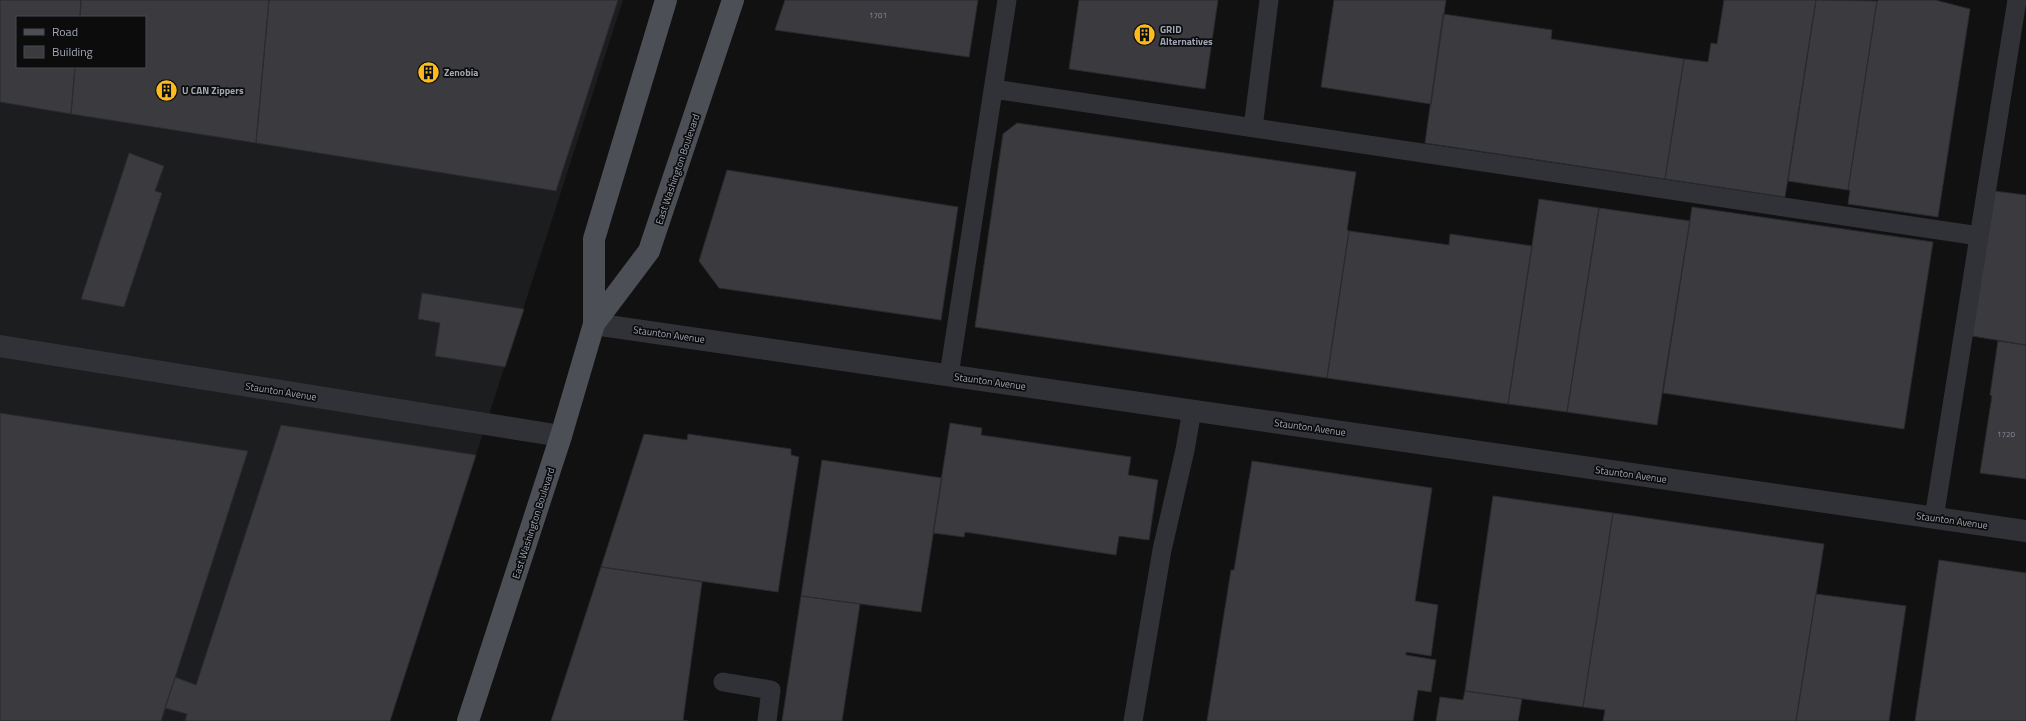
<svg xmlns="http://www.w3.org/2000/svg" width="2026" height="721" viewBox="0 0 2026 721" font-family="'Titillium Web',sans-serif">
<rect width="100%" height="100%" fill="#111112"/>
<!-- built -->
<path fill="#1c1d1f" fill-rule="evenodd" d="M0,0h623l-233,721h-390zM17,17h128v50h-128z"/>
<!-- building -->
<path fill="#3a3a3f" stroke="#2b2a2f" d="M0,0h81l-1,17h-63v50h58l-4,47 -71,-12z
M81,0h188l-13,143 -185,-29 4,-47h70v-50h-65z
M269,0h349l-62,191 -300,-48z
M785,0h193l-9,57 -194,-27z
M1079,0h139l-13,89 -136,-20z
M1334,0h112l-15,104 -110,-17z
M1724,0h92l-31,197 -120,-18 19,-120 24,3 3,-19 6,1z
M1816,0l61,1 -29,189 -60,-9z
M1879,0h56l35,9 -32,208 -90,-13 2,-14h-2l29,-189z
M1443,14l109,16 -1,9 133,20 -19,120 -240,-36z
M1017,123l339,49 -9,58 2,1 -22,147 -352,-51 28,-193z
M129,153l35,13 -9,25 7,2 -38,114 -43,-8z
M727,170l231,37 -17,113 -222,-32 -20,-27z
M1994,191l32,4v150l-54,-9z
M1539,199l60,9 -32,204 -59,-8z
M1692,207l241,35 -29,187 -241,-36z
M1599,208l91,13 -33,204 -90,-13z
M1349,231l100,14 1,-11 82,12 -24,158 -181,-26z
M422,293l102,16 -19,58 -70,-11 5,-33 -22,-4z
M1998,341l28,4v134l-46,-6 12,-77 -2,-1z
M0,413l248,38 -87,270h-161z
M950,423l32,5 -1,7 150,22 -3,18 30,5 -9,60 -30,-4 -3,19 -151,-23 -1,5 -31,-4z
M281,425l195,30 -86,266h-205l2,-7 -22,-6 10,-31 21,8z
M644,434l43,6 1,-6 103,15v6l8,2 -21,135 -177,-25z
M822,460l120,18 -21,134 -120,-16z
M1252,461l180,27 -17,113 23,4 -7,51 -25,-4v3l30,5 -5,32 -13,-2 -5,31h-206l24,-151h3z
M1493,496l120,17 -30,194 -118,-16z
M1613,513l211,31 -28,177h-193l2,-11 -22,-3z
M1939,560l87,13v148h-111z
M601,567l101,15 -19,138 5,1h-137z
M1816,594l90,12 -17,115h-93z
M801,596l59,8 -18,117h-60z
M1465,691l57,8 -4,22h-82l4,-24 23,3z"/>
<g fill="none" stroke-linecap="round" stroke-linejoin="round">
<!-- service -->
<path stroke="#313238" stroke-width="19" d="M993,89l986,147
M1253,128l16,-128
M949,375l58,-375
M1934,518l83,-518
M723,682l48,8 -4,31
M1133,721l29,-171 23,-100 7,-40"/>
<!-- minor -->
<path stroke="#313238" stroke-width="22" d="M594,324l1432,207
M0,346l561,90"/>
<!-- primary -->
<path stroke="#4d4f57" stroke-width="22" d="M594,324l55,-73 84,-251
M468,721l93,-285 33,-112v-85l72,-239"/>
</g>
<!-- icons -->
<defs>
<symbol id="building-disc" viewBox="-11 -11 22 22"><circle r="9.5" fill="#ffbb1c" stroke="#0c0c0d"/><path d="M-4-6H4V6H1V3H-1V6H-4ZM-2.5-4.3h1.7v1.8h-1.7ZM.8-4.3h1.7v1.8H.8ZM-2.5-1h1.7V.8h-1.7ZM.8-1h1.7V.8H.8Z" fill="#111"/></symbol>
</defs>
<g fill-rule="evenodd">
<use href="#building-disc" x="1132" y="22" width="25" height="25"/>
<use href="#building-disc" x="416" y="60" width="25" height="25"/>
<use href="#building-disc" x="154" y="78" width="25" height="25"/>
</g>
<g text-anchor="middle" stroke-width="3.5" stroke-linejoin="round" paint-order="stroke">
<!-- number labels -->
<g font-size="8" fill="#868b98">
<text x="878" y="18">1701</text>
<text x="2006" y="437">1720</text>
</g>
<!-- poi labels -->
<g font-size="10" font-weight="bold" fill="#a0a6b5" stroke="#0c0c0d" text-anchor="start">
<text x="1160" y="33">GRID<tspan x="1160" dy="12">Alternatives</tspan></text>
<text x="444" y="76">Zenobia</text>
<text x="182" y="94">U CAN Zippers</text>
</g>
<!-- street labels -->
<g font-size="10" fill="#a0a6b5" stroke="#0c0c0d">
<text transform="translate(677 169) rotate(-71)" y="4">East Washington Boulevard</text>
<text transform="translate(669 334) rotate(8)" y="4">Staunton Avenue</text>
<text transform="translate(990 381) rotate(8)" y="4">Staunton Avenue</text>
<text transform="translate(281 391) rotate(9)" y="4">Staunton Avenue</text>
<text transform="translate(1310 427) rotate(8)" y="4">Staunton Avenue</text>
<text transform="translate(1631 474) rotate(8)" y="4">Staunton Avenue</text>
<text transform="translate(1952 520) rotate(8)" y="4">Staunton Avenue</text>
<text transform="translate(533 523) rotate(-72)" y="4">East Washington Boulevard</text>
</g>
</g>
<!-- legend -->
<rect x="16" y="16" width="130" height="52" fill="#0c0c0d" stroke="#474a50"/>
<rect x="24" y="29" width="20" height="6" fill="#4d4f57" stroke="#474a50"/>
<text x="52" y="36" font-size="12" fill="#a0a6b5">Road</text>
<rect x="24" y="46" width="20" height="12" fill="#3a3a3f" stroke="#474a50"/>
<text x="52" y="56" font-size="12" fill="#a0a6b5">Building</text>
</svg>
